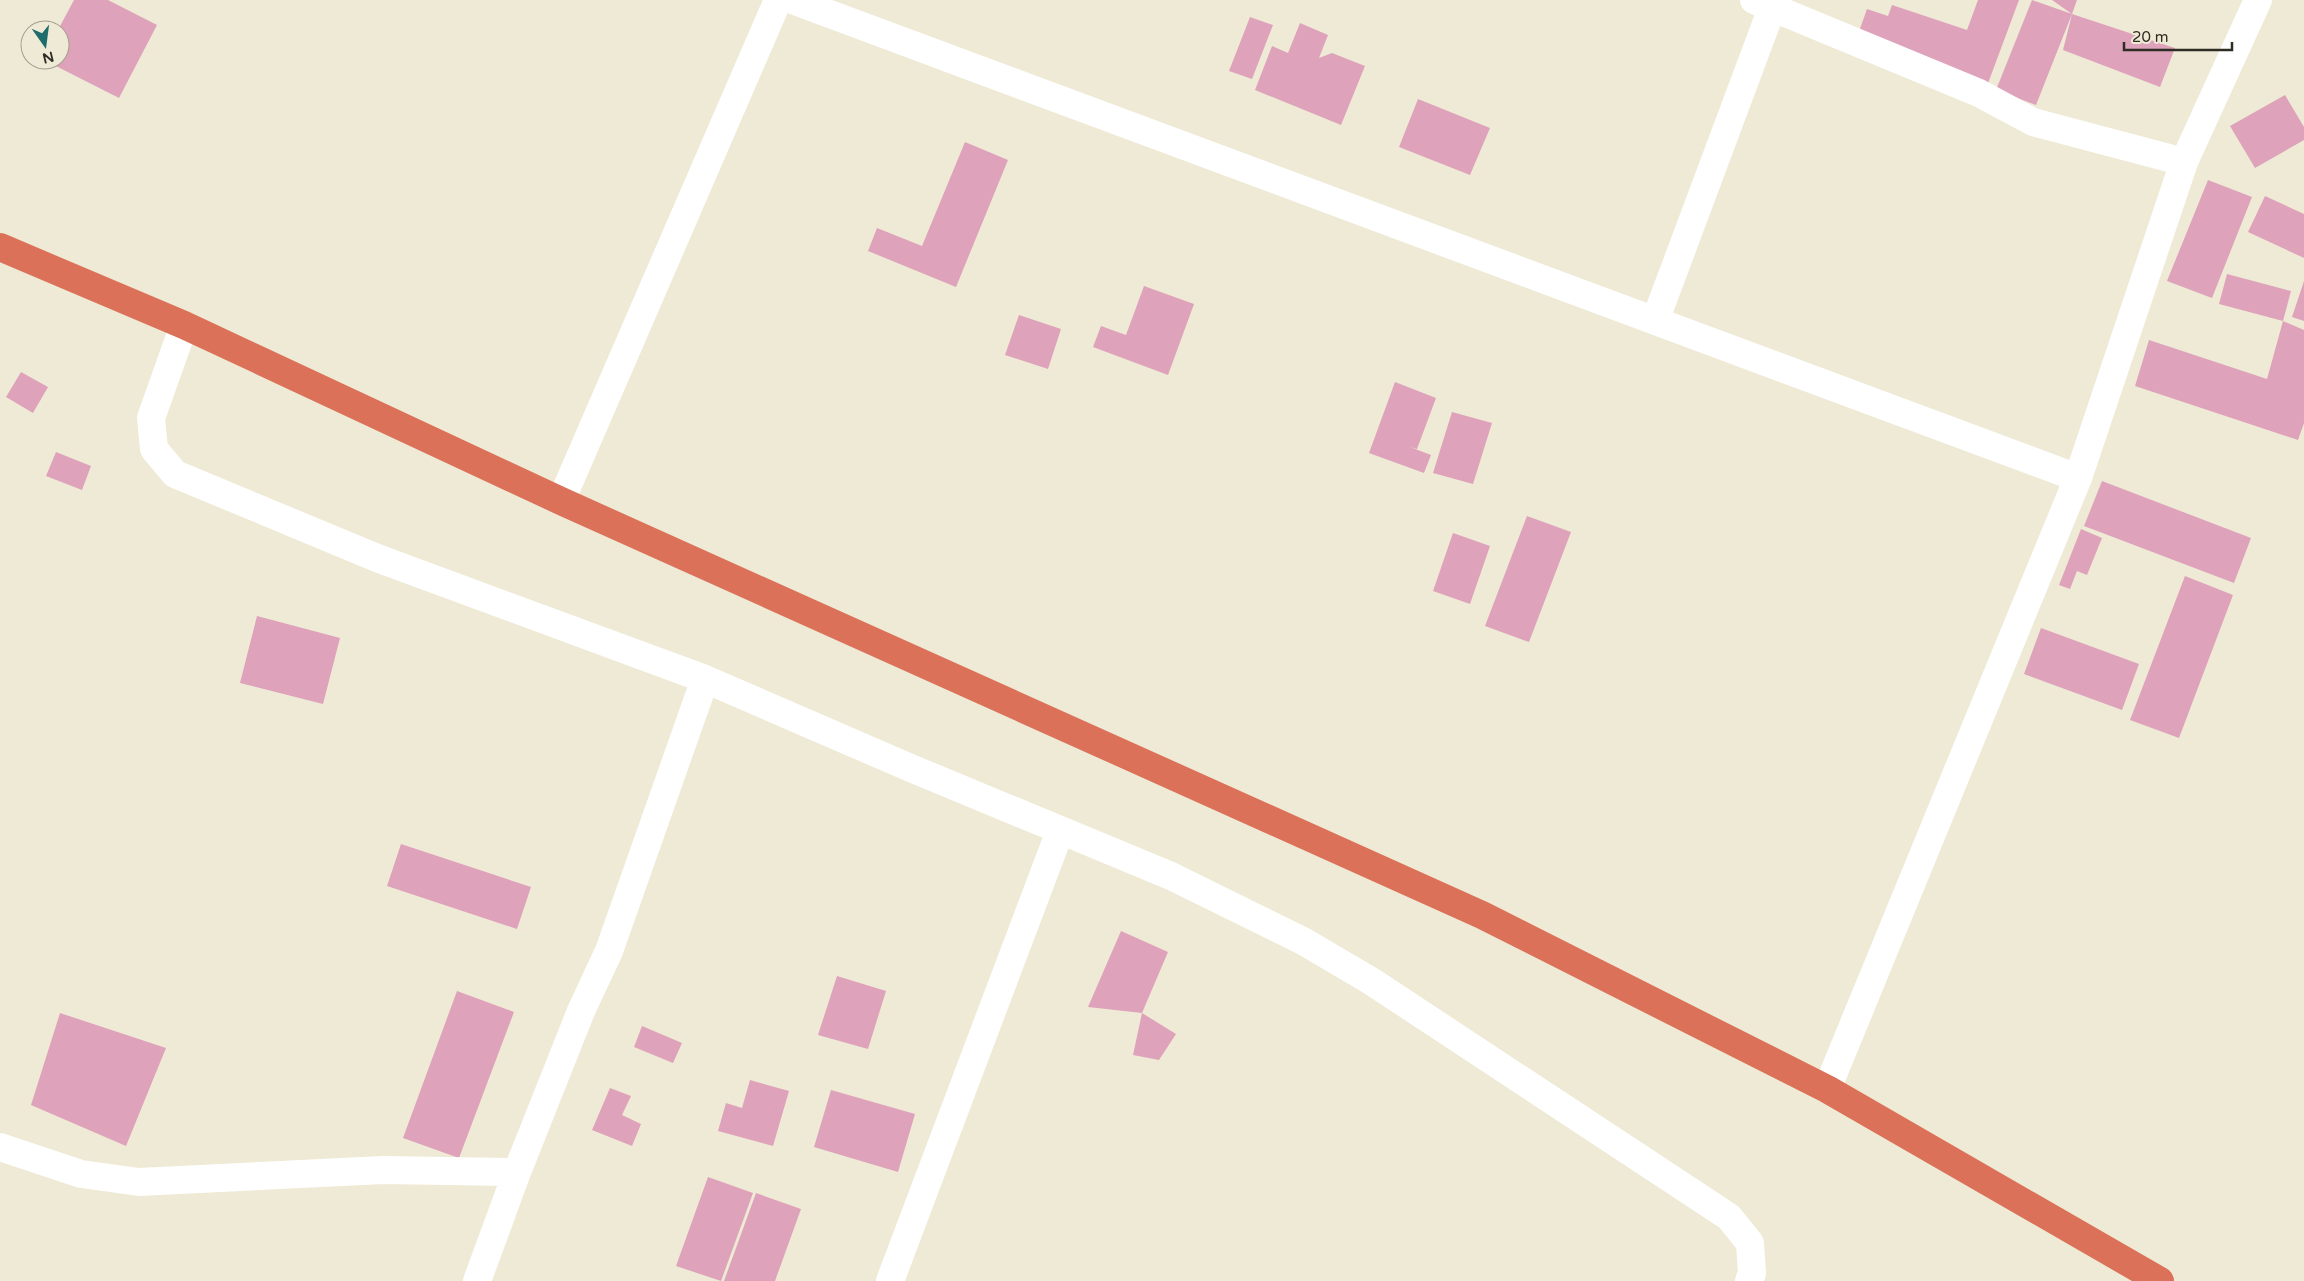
<svg xmlns="http://www.w3.org/2000/svg" width="2304" height="1281" viewBox="0 0 2304 1281" font-family="'Varela Round',sans-serif">
<rect width="100%" height="100%" fill="#efead5"/>
<!-- building -->
<path fill="#dea2bb" d="M74,0h34l49,25 -38,73 -75,-38h16v-30h-2z
M1978,0h41l-32,86 -131,-46 11,-31 21,7 4,-11 75,25z
M2032,0l40,14 -36,91 -40,-15z
M2052,0h25l-5,14z
M2072,14l103,34 -15,39 -97,-37z
M1250,17l23,8 -21,54 -23,-8z
M1300,23l28,12 -9,23 13,-5 33,13 -24,59 -86,-35 17,-44 16,7z
M2285,95l19,32v13l-49,28 -25,-42z
M1418,99l72,29 -20,47 -71,-28z
M965,142l43,18 -52,127 -88,-36 9,-23 45,18z
M2208,180l44,17 -40,101 -45,-17z
M2265,196l39,18v44l-56,-26z
M2227,274l64,17 -8,30 -64,-17z
M2304,281v40l-12,-4z
M1144,286l50,18 -26,71 -75,-28 8,-21 25,9z
M1019,315l42,14 -13,40 -43,-14z
M2283,321l21,9v93l-6,17 -163,-54 14,-46 118,39z
M21,372l27,15 -15,26 -27,-16z
M1395,382l41,16 -19,51 -7,-2 21,8 -7,18 -55,-20z
M1452,412l40,11 -19,61 -40,-11z
M56,452l35,14 -9,24 -36,-14z
M2102,481l149,57 -17,45 -150,-57z
M1527,516l44,16 -42,110 -44,-16z
M2081,529l21,9 -15,37 -10,-4 -7,18 -11,-4z
M1453,533l37,13 -20,58 -37,-13z
M2185,576l48,19 -54,143 -49,-18z
M257,616l83,22 -17,66 -83,-21z
M2041,628l98,36 -17,46 -98,-36z
M401,844l130,43 -14,42 -130,-43z
M1121,931l47,21 -26,61 -54,-6z
M837,976l49,15 -18,58 -50,-14z
M457,991l57,21 -55,146 -56,-20z
M60,1013l106,35 -40,98 -95,-41z
M1142,1013l34,21 -17,26 -26,-5z
M642,1026l40,17 -9,20 -39,-16z
M750,1080l39,11 -16,55 -55,-15 8,-28 16,5z
M610,1088l21,8 -9,19 19,9 -9,22 -40,-16z
M831,1090l84,24 -17,58 -84,-25z
M708,1177l45,16 -32,88 -45,-15z
M756,1193l45,16 -26,72h-51z"/>
<g fill="none" stroke-linecap="round" stroke-linejoin="round">
<!-- street -->
<path stroke="#fff" stroke-width="28" d="M792,0l1286,478
M1754,0l225,93 54,29 151,40
M1655,321l120,-321
M184,325l-33,93 3,31 21,25 202,84 328,121 208,90 258,107 132,65 68,40 358,236 21,26 2,30 -3,8
M561,501l217,-501
M1827,1089l251,-611 106,-316 74,-162
M0,1147l81,27 58,8 244,-12 134,2
M477,1281l40,-109 64,-161 28,-60 96,-272
M890,1281l170,-450"/>
<!-- highway -->
<path stroke="#db7158" stroke-width="28" d="M0,247l184,78 377,176 921,414 345,174 333,192"/>
</g>
<!-- north arrow -->
<g transform="translate(45 45) rotate(166)"><circle r="24" fill="#efead5" stroke="#a29e8e"/>
<path d="M0-4L9 19L0 12L-9 19Z" fill="#1f6c6c"/>
<text y="-8" font-size="14" font-weight="bold" text-anchor="middle" fill="#2e2c24">N</text>
</g>
<!-- scale -->
<path d="M2124 42v8h108v-8" fill="none" stroke="#2e2c24" stroke-width="2.5"/>
<text x="2132" y="42" font-size="15" fill="#2e2c24" stroke="#efead5" stroke-width="4" paint-order="stroke">20 m</text>
</svg>
